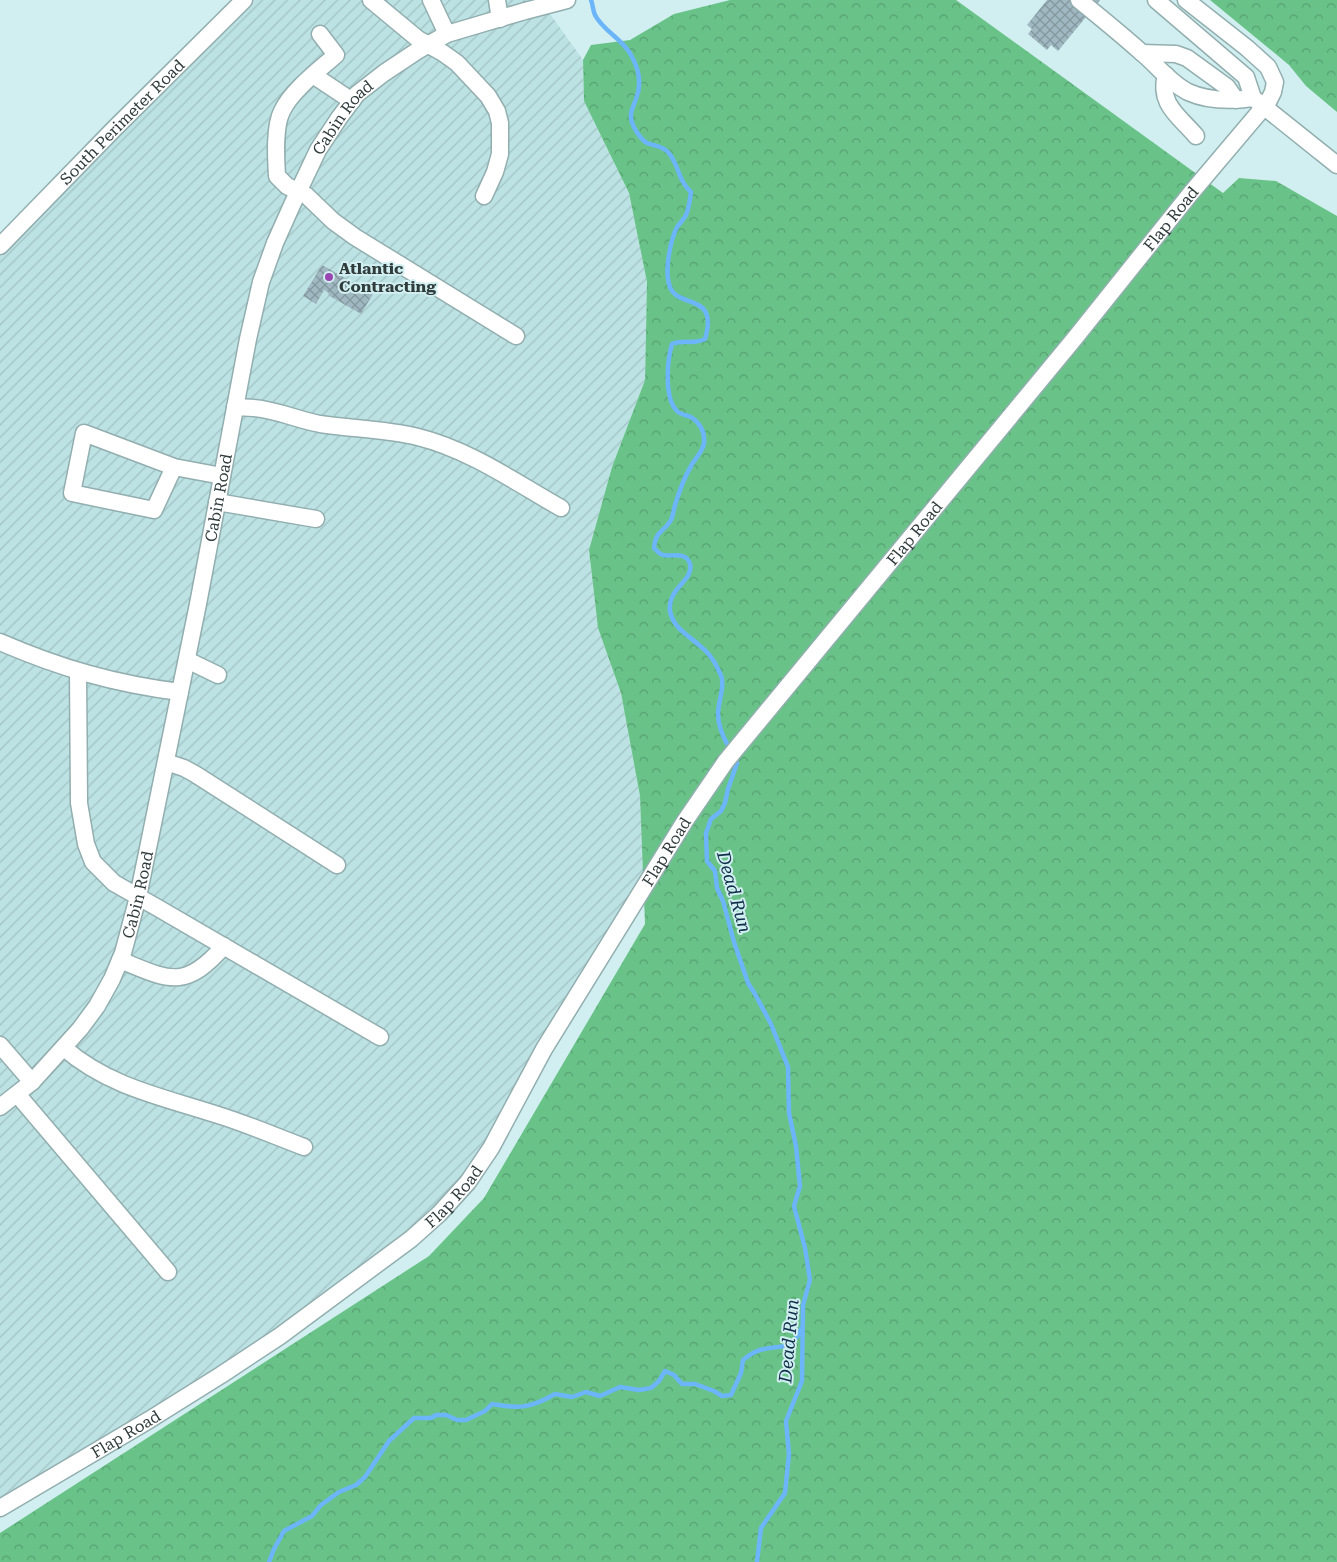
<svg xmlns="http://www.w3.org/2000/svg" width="1337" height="1562" viewBox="0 0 1337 1562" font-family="'Roboto Serif',serif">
<defs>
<pattern id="industrial-furrows" width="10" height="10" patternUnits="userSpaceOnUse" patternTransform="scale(1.25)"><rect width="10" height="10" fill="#bce2e4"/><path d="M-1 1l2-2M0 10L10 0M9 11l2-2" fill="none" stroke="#a2c3c4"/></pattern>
<pattern id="forest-crowns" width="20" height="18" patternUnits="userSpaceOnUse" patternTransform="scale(1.25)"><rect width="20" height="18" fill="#69c388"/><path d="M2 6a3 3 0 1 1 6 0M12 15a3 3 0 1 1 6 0" fill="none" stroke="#57a070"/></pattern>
<pattern id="building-cross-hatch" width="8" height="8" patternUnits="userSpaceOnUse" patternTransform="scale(1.25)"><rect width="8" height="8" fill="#a0b8c2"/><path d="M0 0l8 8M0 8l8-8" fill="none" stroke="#83979f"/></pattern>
</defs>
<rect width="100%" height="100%" fill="#d1eff0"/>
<!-- industrial -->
<path fill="url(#industrial-furrows)" d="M244,0h296l43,60 1,41 45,92 18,89 -2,98 -33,87 -23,83 9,78 23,65 19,103 4,76 -178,303 -26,32 -206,156 -234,141v-1258z"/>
<!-- forest -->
<path fill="url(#forest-crowns)" d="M730,0h226l267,193 16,-15 37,3 61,35v1346h-1337v-29l429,-277 55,-58 161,-274 -5,-128 -19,-103 -23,-65 -9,-78 23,-83 33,-87 2,-98 -18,-89 -45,-92 -1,-41 8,-15 39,-5 44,-26z
M1210,0h127v112l-31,-26 -17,-21z"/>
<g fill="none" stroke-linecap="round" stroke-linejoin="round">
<!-- stream -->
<path stroke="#6cb5f9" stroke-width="4.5" d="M591,0c2,5 2,11 4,15 8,16 28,24 36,40 8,14 11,29 5,44 -2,7 -6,11 -5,19 1,8 9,21 16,25 8,3 15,3 21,9 11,12 10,29 23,40 -1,7 -2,16 -5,23 -2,4 -6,8 -9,12 -7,14 -13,45 -7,60 8,22 49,5 35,52 -12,6 -20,0 -33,5 -5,17 -8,54 5,67 4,4 9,4 14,6 9,6 14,15 13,26 -1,9 -9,15 -13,23 -7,12 -12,26 -16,39 -1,5 -2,10 -4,15 -7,13 -15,9 -17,28 3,3 5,6 9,7 9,2 23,-4 27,9 4,17 -23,24 -20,47 3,17 18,24 29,34 8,6 15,15 19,24 1,3 4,7 4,10 2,10 -4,24 -4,35 0,12 6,25 12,35
M734,756l3,7 -9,26 -3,14 -4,8 -10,8 -5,14 1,28 8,10 2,17 6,13 11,41 14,41 7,11 16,30 17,43 1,46 7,33 4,40 -6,20 11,42 5,32 -7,25 -1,76 -16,40 3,33 -4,39 -24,35 -4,34
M269,1562l5,-13 10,-18 28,-15 9,-11 18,-13 17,-7 9,-8 24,-36 25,-23h17l5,-3h10l11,5h9l19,-9 7,-7c27,5 39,4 63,-10l17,3 14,-5 14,4 20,-9 19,3 12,-2 8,-7 6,-10 9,4 8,9h13l19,7 8,5 9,-1 10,-22 2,-13c5,-4 10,-8 17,-10 21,-6 32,3 42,-23"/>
</g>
<!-- building -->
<path fill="url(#building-cross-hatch)" d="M1047,0h53l-42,51 -7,-6 -4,5 -19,-16 4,-5 -5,-4z
M322,265l51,29 -12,20 -33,-19 1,-2 -5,-3 -8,14 -13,-8z"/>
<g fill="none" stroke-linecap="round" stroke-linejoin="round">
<defs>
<g id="minor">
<path d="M371,0l47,39 25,14 14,10 31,33 9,15 3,12v31l-5,18 -11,24"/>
<path d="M431,0l16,34"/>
<path d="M497,0l3,19"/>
<path d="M1079,0c21,17 42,34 62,52 16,13 29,31 47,40 20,9 44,9 65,6"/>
<path d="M1156,0l90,77 7,21"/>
<path d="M320,34l16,21c-17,15 -44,35 -54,56 -8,16 -6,47 -5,65l10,10 20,10 26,25 22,16 161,99"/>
<path d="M1142,53l34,1 11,4 40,29 9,13"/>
<path d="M313,75l39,26"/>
<path d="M1166,75c-8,29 13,41 30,61"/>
<path d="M1257,101l80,64"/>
<path id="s1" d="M0,246l114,-117 130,-129"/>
<path d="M235,407c6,1 13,0 19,1 23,2 44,12 66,16 33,5 66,5 98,13 52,13 97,45 143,71"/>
<path d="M174,467l-20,43 -82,-17 12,-60 90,34 48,9"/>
<path d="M217,502l99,17"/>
<path d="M0,642c60,26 115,42 180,50"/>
<path d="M187,660l31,15"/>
<path d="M78,672l1,131 7,41 7,18 21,21 44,25 222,129"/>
<path d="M166,762l18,6 11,6 142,91"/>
<path d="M120,960c49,20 64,31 104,-14"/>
<path d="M0,1045l32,37"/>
<path d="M64,1048c45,39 99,49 154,67 29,9 57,21 86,32"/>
<path d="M17,1094l151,178"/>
<path id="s2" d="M0,1107l32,-25 48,-53 17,-23 15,-27 11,-26 15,-56 60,-293 50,-265 13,-57 14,-39 17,-38 26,-55 21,-32 18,-24 27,-21 33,-22 30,-17 78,-23 42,-11"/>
<path id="s3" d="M0,1508l149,-88 72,-45 59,-39 131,-97 28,-25 29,-32 23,-34 53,-99 141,-228 41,-60 349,-423 116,-145 77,-91 5,-10 2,-10 -7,-15 -21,-19 -61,-48"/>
</g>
</defs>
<!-- minor casing -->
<use href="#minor" stroke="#92aeaf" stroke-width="19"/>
<!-- minor -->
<use href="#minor" stroke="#fff" stroke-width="16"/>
</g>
<!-- markers -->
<circle fill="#9b45b2" stroke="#d1eff0" stroke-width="2" cx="329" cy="277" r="5"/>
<g text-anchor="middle" stroke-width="4" stroke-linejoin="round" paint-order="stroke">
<!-- street labels -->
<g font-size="16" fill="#303c3c" stroke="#d1eff0">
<text dy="6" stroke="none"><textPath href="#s2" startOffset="1070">Cabin Road</textPath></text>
<text dy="6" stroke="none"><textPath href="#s1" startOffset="174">South Perimeter Road</textPath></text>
<text dy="6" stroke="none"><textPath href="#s3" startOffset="1768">Flap Road</textPath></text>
<text dy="6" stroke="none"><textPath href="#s2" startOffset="665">Cabin Road</textPath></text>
<text dy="6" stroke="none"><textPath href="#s3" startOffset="1362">Flap Road</textPath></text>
<text dy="6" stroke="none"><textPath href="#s3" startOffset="958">Flap Road</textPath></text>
<text dy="6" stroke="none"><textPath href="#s2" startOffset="260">Cabin Road</textPath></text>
<text dy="6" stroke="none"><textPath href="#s3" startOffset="552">Flap Road</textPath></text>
<text dy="6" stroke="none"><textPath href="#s3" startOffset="146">Flap Road</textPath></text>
</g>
<!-- poi labels -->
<g font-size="16" font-weight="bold" fill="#303c3c" stroke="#d1eff0" text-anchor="start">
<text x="339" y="274">Atlantic<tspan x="339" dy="18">Contracting</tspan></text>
</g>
<!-- water labels -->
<g font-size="18" font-style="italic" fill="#0f2e49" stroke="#d1eff0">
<text transform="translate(734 892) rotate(74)" y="6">Dead Run</text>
<text transform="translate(789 1341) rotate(-85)" y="6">Dead Run</text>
</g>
</g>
</svg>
